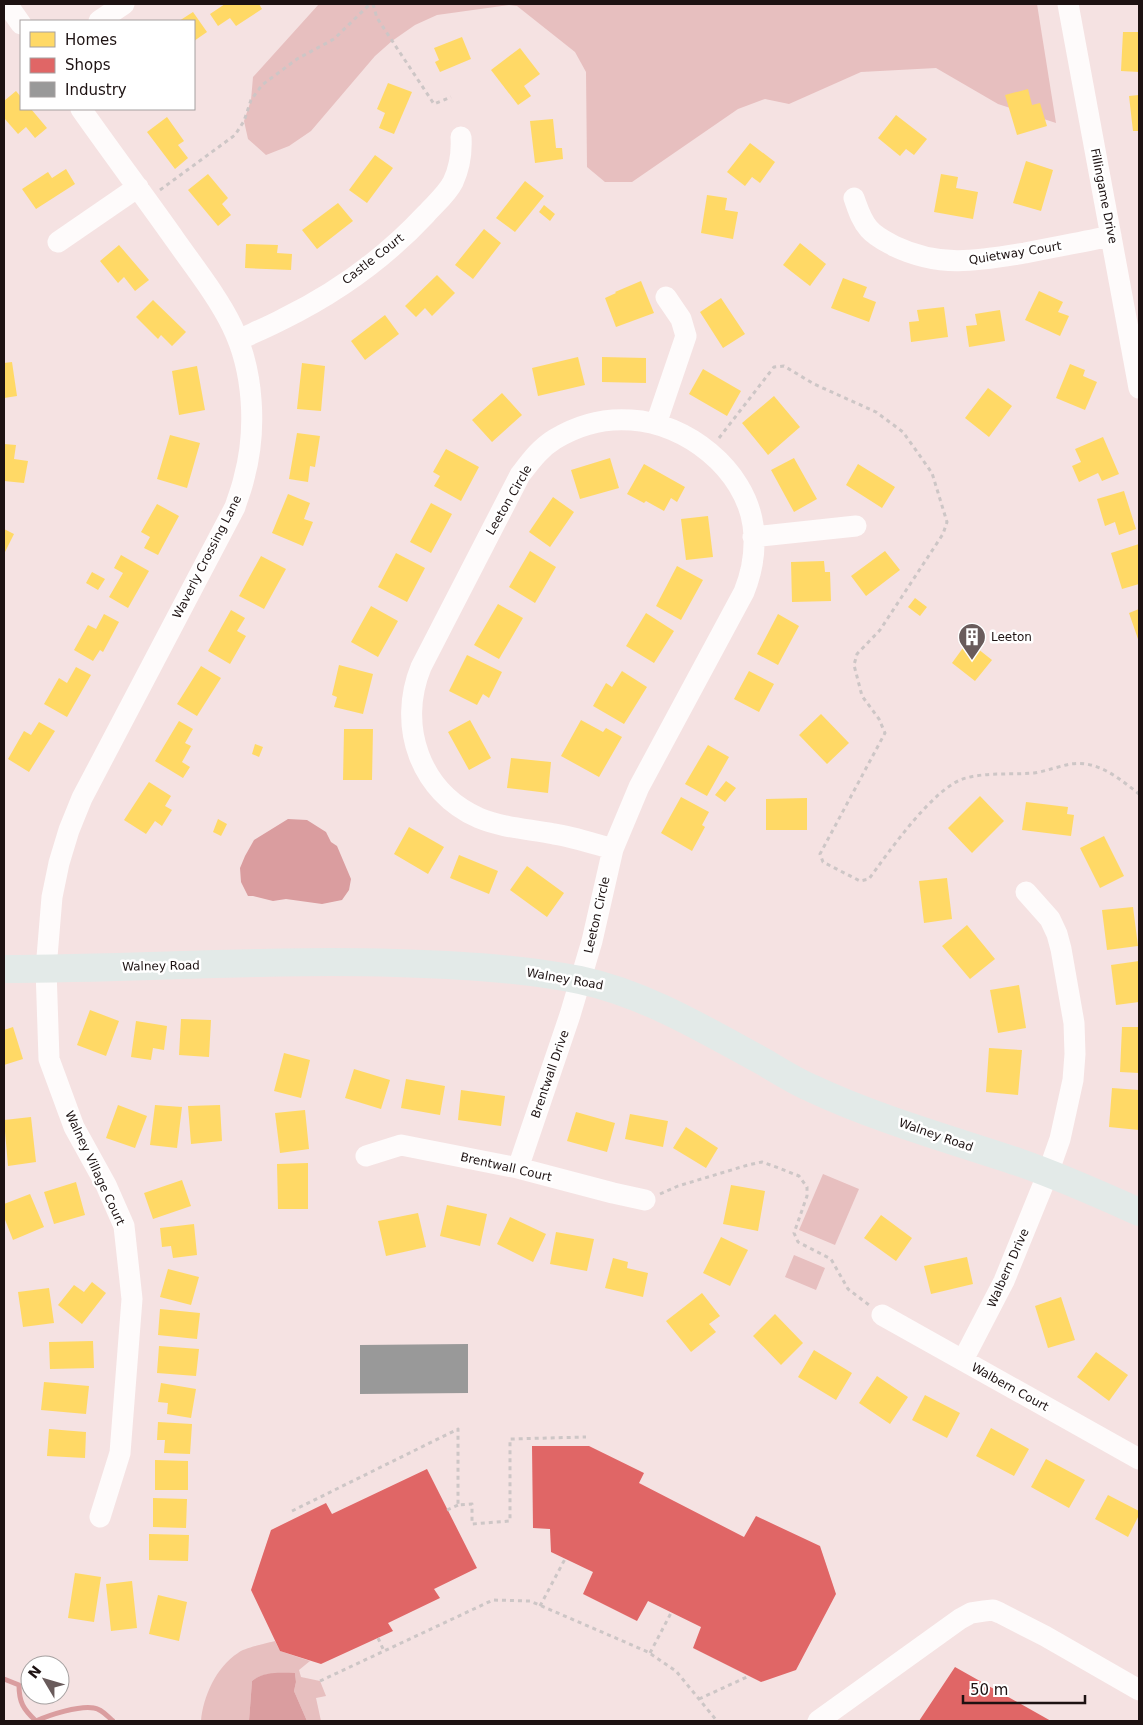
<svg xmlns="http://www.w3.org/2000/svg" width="1143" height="1725" viewBox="0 0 1143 1725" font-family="'DejaVu Sans',sans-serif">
<rect width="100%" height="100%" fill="#f5e2e2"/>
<!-- green -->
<path fill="#e7bfbf" d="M319,4h718l19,119 -58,-19 -62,-36 -75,4 -72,32 -24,-5 -27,10 -106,73h-27l-18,-15 -1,-95 -11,-20 -58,-46 -8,-1 -72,10 -22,10 -23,16 -17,15 -64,75 -22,15 -23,9 -18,-16 -4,-18 7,-21 2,-23z
M823,1174l36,15 -24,56 -36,-15z
M794,1255l31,13 -9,22 -31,-13z
M275,1641l5,10 30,10 -11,9 2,7 19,4 6,15 -10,2 5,23h-14l-13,-30 2,-9 -1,-9c-15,1 -31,-2 -43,8l-3,40h-48c2,-24 15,-54 37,-68 6,-5 29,-10 37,-12z"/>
<!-- water -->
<path fill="#da9d9f" d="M288,819l19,1 19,12 5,10 6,4 14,33 -2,11 -7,10 -20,4 -36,-5 -13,2 -20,-5h-5l-7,-14 -1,-14 5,-12 9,-16z
M295,1673l1,9 -2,9 13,30h-58l3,-40c12,-10 28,-8 43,-8z"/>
<!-- homes -->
<path fill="#ffd966" d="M225,4h34l3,5 -26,17 -6,-8 -12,8 -8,-12z
M193,12l14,20 -13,9v-20h-15z
M1123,32h16v40l-18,-1z
M462,37l9,22 -31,13 -5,-10 4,-2 -5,-12z
M520,48l20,26 -16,12 7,10 -13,9 -27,-35z
M388,83l24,9 -18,42 -15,-6 6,-15 -8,-4z
M1028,89l4,16 8,-2 7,23 -30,9 -12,-40z
M16,91l5,6v12h10l16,19 -12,10 -9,-11 -8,7 -14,-16v-17z
M1139,95v36h-6l-4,-35z
M896,115l31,24 -13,16 -8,-6 -6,7 -22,-18z
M167,117l17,24 -6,4 10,13 -13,11 -28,-37z
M553,119l3,29h6l1,11 -28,4 -5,-42z
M750,143l25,19 -15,21 -8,-6 -7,9 -18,-14z
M375,155l18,13 -26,35 -18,-13z
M1026,161l27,9 -12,41 -28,-8z
M66,169l9,15 -39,25 -14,-20 26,-17 4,6z
M208,174l20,24 -6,6 9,11 -13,11 -30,-36z
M941,174l17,3 -2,11 22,4 -5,27 -39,-7z
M525,181l19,15 -29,36 -19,-14z
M707,195l20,3 -2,12 13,2 -5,27 -32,-6z
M338,203l15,18 -36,28 -15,-19z
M544,205l11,9 -5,7 -11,-9z
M484,229l17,14 -28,36 -18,-14z
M800,243l26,21 -16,22 -27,-21z
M246,244l32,1 -1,8 15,1 -1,16 -46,-2z
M119,245l30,35 -14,11 -11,-14 -6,6 -18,-22z
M437,275l18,18 -23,23 -7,-8 -9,9 -11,-11z
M843,278l24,9 -4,10 13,5 -7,20 -38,-14z
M641,281l13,32 -38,14 -11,-29 11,-5 -1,-1z
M1039,291l24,11 -5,10 11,4 -9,20 -35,-16z
M721,298l24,36 -22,14 -23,-36z
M153,300l33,32 -14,14 -11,-11 -3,4 -22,-22z
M944,307l4,30 -37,5 -2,-20 10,-1 -2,-11z
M1000,310l5,31 -36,6 -3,-21 11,-1 -2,-11z
M385,315l14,19 -34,26 -14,-19z
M578,357l7,28 -47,11 -6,-28z
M602,357l44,1v25l-44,-1z
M12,362l5,34 -13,2v-35z
M302,363l23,3 -4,45 -24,-2z
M1070,364l15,6 -2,6 14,6 -12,28 -29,-12z
M197,366l8,44 -26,5 -7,-44z
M703,369l38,22 -14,25 -38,-22z
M988,388l24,18 -23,31 -24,-19z
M502,393l20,22 -30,27 -20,-22z
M774,396l26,31 -32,28 -26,-32z
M297,433l23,3 -5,31 -5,-1 -2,16 -19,-3z
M170,435l30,8 -13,45 -30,-9z
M1103,437l16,37 -17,7 -4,-8 -19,9 -7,-16 9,-4 -6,-13z
M4,444l12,1 -2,14 14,2 -4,22 -20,-2z
M446,449l33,18 -18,34 -27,-15 6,-10 -7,-4z
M610,458l9,30 -39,11 -9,-29z
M794,458l23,41 -23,13 -23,-42z
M644,464l41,23 -8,15 -6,-4 -7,13 -18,-10 -2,2 -17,-9z
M858,464l37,23 -13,21 -36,-23z
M1124,491l12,38 -17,6 -4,-13 -10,4 -8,-27z
M288,494l22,9 -6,16 9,3 -10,24 -31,-13z
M553,497l21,15 -24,35 -21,-15z
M431,503l21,11 -21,39 -21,-11z
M157,504l22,12 -21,39 -14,-7 6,-11 -9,-5z
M708,516l5,41 -27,3 -5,-41z
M4,529l10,5 -10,20z
M1139,544v40l-17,5 -11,-36z
M530,551l26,16 -21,36 -26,-16z
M885,551l15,19 -34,26 -15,-20z
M396,553l29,15 -18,34 -29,-15z
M121,555l28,16 -21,37 -19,-11 14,-24 -9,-5z
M261,556l25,13 -22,40 -25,-13z
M824,561l1,11h5l1,29 -39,1 -1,-40z
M677,566l26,14 -22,40 -25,-14z
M92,572l13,7 -7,11 -12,-7z
M915,598l12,9 -7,9 -12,-9z
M498,604l25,14 -24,41 -25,-14z
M371,606l27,15 -20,36 -27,-15z
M1139,609v33l-10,-29z
M231,610l14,8 -8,13 9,5 -16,28 -22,-13z
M646,613l28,18 -20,32 -28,-17z
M104,614l15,8 -16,30 -3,-2 -7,11 -19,-11 14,-25 8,4z
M778,614l21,12 -21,39 -21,-11z
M968,641l24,19 -17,21 -23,-18z
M467,655l35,17 -13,26 -6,-4 -6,11 -28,-14z
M339,665l34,9 -10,40 -29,-7 3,-10 -5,-2z
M201,666l20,12 -24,38 -20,-12z
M76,667l15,8 -24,42 -23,-13 15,-26 8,5z
M622,671l25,16 -23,37 -31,-18 13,-23 6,4z
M749,671l25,13 -15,28 -25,-13z
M821,714l28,29 -22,21 -28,-29z
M470,720l21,38 -22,12 -21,-38z
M581,720l22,12 3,-4 16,9 -23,40 -38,-21z
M179,721l14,8 -8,14 6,3 -9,16 8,5 -7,11 -28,-17z
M39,722l16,9 -26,41 -21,-13 16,-28 7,4z
M344,729h29l-1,51h-29z
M255,744l8,3 -4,10 -7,-3z
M708,745l21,12 -22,39 -22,-12z
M511,758l40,4 -3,31 -41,-5z
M726,781l10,7 -11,14 -10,-7z
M149,782l22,14 -6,10 7,4 -10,16 -7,-5 -9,13 -22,-14z
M980,796l24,25 -32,32 -24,-25z
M681,797l28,15 -7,13 3,2 -13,24 -31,-18z
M807,798v32h-41v-31z
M1026,802l42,5 -1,7 7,1 -3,21 -49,-6z
M218,819l9,5 -6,12 -8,-4z
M409,827l35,20 -16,27 -34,-20z
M1104,836l20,40 -24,12 -20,-40z
M459,855l39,16 -9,23 -39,-16z
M527,866l37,27 -17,24 -37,-27z
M947,878l5,41 -28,4 -5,-42z
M1133,907l5,39 -31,4 -5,-40z
M967,925l28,34 -25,20 -28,-33z
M1139,961v41l-23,3 -5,-40z
M1019,985l7,43 -28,5 -8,-43z
M90,1010l29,11 -13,35 -29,-11z
M181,1019l30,1 -2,37 -30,-2z
M136,1021l31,5 -3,24 -11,-2 -2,12 -20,-3z
M13,1027l10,32 -19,6v-35z
M1122,1027h17v46l-19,-1z
M989,1048l33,2 -4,45 -32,-3z
M284,1053l26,7 -9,38 -27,-7z
M354,1069l36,11 -9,29 -36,-11z
M406,1079l39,7 -5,29 -39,-7z
M1112,1088l27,2v40l-30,-3z
M461,1090l44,6 -4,30 -43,-6z
M118,1105l29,11 -12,32 -29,-10z
M155,1105l27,2 -5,41 -27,-3z
M220,1105l2,36 -31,3 -3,-38z
M305,1110l4,39 -29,4 -5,-40z
M576,1112l39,11 -8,29 -40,-11z
M630,1114l38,7 -5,26 -38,-8z
M31,1117l5,45 -28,4 -4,-46z
M686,1127l32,21 -12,20 -33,-20z
M308,1163v46h-30l-1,-45z
M182,1180l9,26 -38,13 -9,-26z
M76,1182l9,33 -31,9 -10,-32z
M731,1185l34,6 -7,40 -35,-7z
M30,1194l14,33 -31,13 -9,-23v-13z
M447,1205l40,9 -7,32 -40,-10z
M418,1213l8,34 -40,9 -8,-35z
M881,1215l31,23 -16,23 -32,-23z
M510,1217l36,17 -13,28 -36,-18z
M194,1224l3,31 -24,3 -2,-12 -9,1 -2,-19z
M556,1232l38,7 -7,32 -37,-7z
M721,1237l27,13 -18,36 -27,-13z
M967,1257l6,27 -42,10 -7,-28z
M613,1258l15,4 -1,6 21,5 -5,24 -38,-9z
M168,1269l31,8 -8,28 -31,-8z
M92,1282l14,11 -24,31 -24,-19 16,-20 10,7z
M49,1288l5,35 -31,4 -5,-35z
M702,1293l18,23 -11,8 7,8 -25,20 -25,-31z
M1061,1297l14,43 -27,8 -13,-42z
M160,1309l40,4 -3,26 -39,-4z
M775,1314l28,29 -22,22 -28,-29z
M93,1341l1,27 -44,1 -1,-27z
M159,1346l40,3 -3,27 -39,-3z
M814,1350l38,23 -16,27 -38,-23z
M1096,1352l32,23 -19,26 -32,-24z
M877,1376l31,21 -18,27 -31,-21z
M44,1382l45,4 -3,28 -45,-4z
M161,1383l35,6 -5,29 -24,-4 1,-11 -10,-1z
M925,1395l35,18 -13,25 -35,-18z
M158,1422l34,2 -2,30 -26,-1 1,-13h-8z
M991,1428l38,21 -15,27 -38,-20z
M49,1429l37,3 -1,26 -38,-2z
M1046,1459l39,21 -16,28 -38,-21z
M155,1460l33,1v29h-33z
M1108,1495l31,16v4l-11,22 -33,-18z
M153,1498l34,1 -1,29 -33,-1z
M149,1534l40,1 -1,26 -39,-1z
M75,1573l26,4 -7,45 -26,-4z
M132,1581l5,47 -26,3 -5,-47z
M158,1595l29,7 -8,39 -30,-7z"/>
<!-- shops -->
<path fill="#e06666" d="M532,1446h57l55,27 -5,10 105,54 12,-21 64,30 16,48 -40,76 -35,12 -68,-34 8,-21 -53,-26 -11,20 -54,-27 10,-22 -42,-20 -1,-23 -17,-1z
M427,1469l50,99 -43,21 6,9 -52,25 5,8 -72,33 -41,-13 -29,-61 20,-60 55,-27 6,11z
M955,1667l96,54h-132z"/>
<!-- industry -->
<path fill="#999" d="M468,1344v49l-108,1v-49z"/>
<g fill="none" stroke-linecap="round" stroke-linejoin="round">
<!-- stream -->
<path stroke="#da9d9f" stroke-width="5" d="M4,1679l15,6c0,17 4,24 17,36 13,-6 44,-16 58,-13 8,1 13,8 19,13"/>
<!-- path -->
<path stroke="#cdc6c6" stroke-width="3" stroke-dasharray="4 4" stroke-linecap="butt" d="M373,4l4,14 57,86 17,-7
M160,190l75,-55 9,-14 7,-21 11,-15 35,-26 37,-20 36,-35
M719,438l55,-71 10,-1 30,18 62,28 27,20 29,41 15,49 -4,12 -63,96 -23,24 -3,11 8,31 17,23 6,14 -65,121 3,8 37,19 9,-2c19,-26 66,-94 97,-101 22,-6 45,-3 68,-5 13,-2 25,-7 37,-9 27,-4 49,15 68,30
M660,1194l18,-8 70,-21 14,-3 17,6 20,8 8,11v9l-13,37 4,9 33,17 17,30 21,16
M447,1510l11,-5
M292,1511l166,-82v76l14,-1v20l38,-3v-82l76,-2
M540,1606l25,-47
M378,1638l6,13
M650,1653l21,-40
M320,1681l173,-81 37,1 118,51 28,19 41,50
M699,1699l50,-23"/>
<!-- minor -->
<path stroke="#fefbfb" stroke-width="21" d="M7,4l14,20
M1068,4l71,384
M99,21l25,-17
M81,109c31,44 64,88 95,132 19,27 42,56 56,85 22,45 25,104 12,152 -2,10 -6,19 -9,29l-153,291 -13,32 -10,33 -7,34 -6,72 3,90 25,68 32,58 18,41 8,73 -12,154 -20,64
M854,198c4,11 7,22 15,31 7,8 16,12 25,17 46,22 83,15 131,7 29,-6 58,-11 86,-17
M58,242l80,-55
M238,340c15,-7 30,-13 45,-21 53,-26 103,-62 143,-105 9,-10 21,-20 27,-32 7,-15 9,-29 8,-45
M656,424l30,-88 -5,-17 -15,-22
M753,537l103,-11
M366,1156l35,-11 117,23 95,25 32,7
M518,1168l52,-153 22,-74 21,-92 26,-62 105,-195c9,-22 12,-44 9,-67 -8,-56 -67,-102 -122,-105 -27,-2 -53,5 -76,19 -15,9 -25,23 -35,36l-99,192c-24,59 -1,125 58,151 24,10 50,11 75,16 20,3 40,10 59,15
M882,1315l257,144
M963,1360l41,-79 44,-108 12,-34 13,-59 2,-26 -1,-31 -13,-74 -4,-15 -7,-15 -24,-27
M818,1721l142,-102 11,-6 13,-2 9,-1 7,3 45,23 94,54"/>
<!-- major -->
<path stroke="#e3eae8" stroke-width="28" d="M4,969c131,0 262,-10 392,-6 62,2 123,5 184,17 66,14 125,50 184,82 15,9 31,19 47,26 66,31 138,51 207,74 41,14 81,32 121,50"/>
</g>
<!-- icons -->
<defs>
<symbol id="building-pin" viewBox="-11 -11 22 30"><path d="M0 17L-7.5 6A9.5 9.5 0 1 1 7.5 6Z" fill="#695b5b" stroke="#fff"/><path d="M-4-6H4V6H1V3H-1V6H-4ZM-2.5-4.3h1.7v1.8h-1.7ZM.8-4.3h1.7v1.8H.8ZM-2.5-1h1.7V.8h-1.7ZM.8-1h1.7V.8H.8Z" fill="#fff"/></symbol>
</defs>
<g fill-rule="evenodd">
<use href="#building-pin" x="956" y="621" width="32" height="43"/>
</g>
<g text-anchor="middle" stroke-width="5" stroke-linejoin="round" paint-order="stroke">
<!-- street labels -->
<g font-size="12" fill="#1d1212" stroke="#fff">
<text transform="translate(1104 196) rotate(79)" y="4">Fillingame Drive</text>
<text transform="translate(1015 253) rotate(-9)" y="4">Quietway Court</text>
<text transform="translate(373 259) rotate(-38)" y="4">Castle Court</text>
<text transform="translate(509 500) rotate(-60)" y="4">Leeton Circle</text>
<text transform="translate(207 557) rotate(-63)" y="4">Waverly Crossing Lane</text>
<text transform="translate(597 915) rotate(-77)" y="4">Leeton Circle</text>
<text transform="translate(161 966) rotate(-1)" y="4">Walney Road</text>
<text transform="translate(565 979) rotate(10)" y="4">Walney Road</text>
<text transform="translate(550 1074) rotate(-71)" y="4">Brentwall Drive</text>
<text transform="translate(936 1135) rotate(19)" y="4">Walney Road</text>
<text transform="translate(506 1167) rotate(13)" y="4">Brentwall Court</text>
<text transform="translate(95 1168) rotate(65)" y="4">Walney Village Court</text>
<text transform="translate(1008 1268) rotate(-66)" y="4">Walbern Drive</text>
<text transform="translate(1010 1387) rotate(29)" y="4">Walbern Court</text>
</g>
<!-- poi labels -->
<g font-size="12" fill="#1d1212" stroke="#fff" text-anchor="start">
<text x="991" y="641">Leeton</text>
</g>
</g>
<!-- border -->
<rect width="1143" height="1725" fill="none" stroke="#1d1212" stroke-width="10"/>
<!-- legend -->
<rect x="20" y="20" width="175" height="90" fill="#ffffff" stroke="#a5a0a0"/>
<rect x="30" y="32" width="25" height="15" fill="#ffd966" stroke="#a5a0a0"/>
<text x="65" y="45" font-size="15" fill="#1d1212">Homes</text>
<rect x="30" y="58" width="25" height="15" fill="#e06666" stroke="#a5a0a0"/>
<text x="65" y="70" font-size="15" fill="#1d1212">Shops</text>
<rect x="30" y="82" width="25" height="15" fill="#999999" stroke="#a5a0a0"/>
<text x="65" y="95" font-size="15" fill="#1d1212">Industry</text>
<!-- north arrow -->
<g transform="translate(45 1680) rotate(308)"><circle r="24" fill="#ffffff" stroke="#a5a0a0"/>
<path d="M0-4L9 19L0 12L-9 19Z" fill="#695b5b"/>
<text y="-8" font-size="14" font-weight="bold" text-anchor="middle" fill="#1d1212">N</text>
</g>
<!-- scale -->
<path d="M963 1695v8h122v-8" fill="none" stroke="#1d1212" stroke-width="2.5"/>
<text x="970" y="1695" font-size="15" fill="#1d1212" stroke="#ffffff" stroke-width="4" paint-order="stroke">50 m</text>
</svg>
